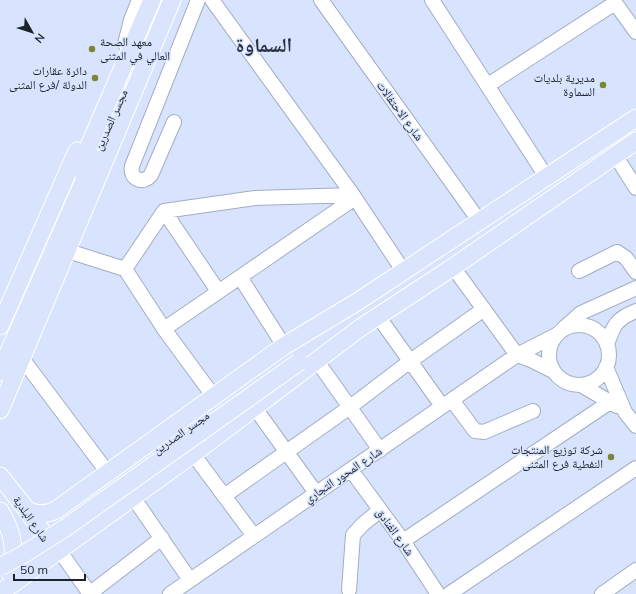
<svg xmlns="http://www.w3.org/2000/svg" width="636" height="594" viewBox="0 0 636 594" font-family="Mulish,'Noto Naskh Arabic',sans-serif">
<rect width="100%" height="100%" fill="#d8e4fd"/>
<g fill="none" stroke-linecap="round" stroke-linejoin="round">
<defs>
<path id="minor" d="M212,0l141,195 51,77
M321,0l159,222
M432,0l115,178
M613,0l23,32
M125,44l6,-24 8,-20
M488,85l127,-82
M174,122l-23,53c-8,10 -22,4 -19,-9l66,-166
M615,155l21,33
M164,211l54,80
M68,251l57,18 39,60 50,68
M453,267l64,88
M125,269l39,-58 91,-13 98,-3
M579,271l38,-19 9,6 10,14
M240,277l44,69
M378,316l64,90
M549 355a30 30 0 1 1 60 0a30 30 0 1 1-60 0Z
M564,328l17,-15 55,-25
M164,329l76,-52 115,-79
M607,345c6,-19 9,-26 29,-34
M517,355l14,5 22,11
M21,357l87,116
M317,361l63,89
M606,367l19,45 11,14
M581,385l36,21
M452,400l23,31 9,1 49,-21
M255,408l61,85
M193,454l61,82
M351,470l52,71 35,53
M224,496l126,-89 59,-45 75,-53
M133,497l57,83
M403,541l207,-139
M59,550l31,44
M349,590l4,-55 9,-10 18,-15
M89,594l73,-56
M170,594l347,-239 41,-21
M449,594l187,-126
M602,594l34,-24"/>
<path id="major" d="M79,169l73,-169
M0,326l77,-175
M0,372l94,-214
M0,410l172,-410
M0,476l27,34 17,24 6,11 -2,8
M27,510c10,5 19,5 29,0l228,-164 73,-44 279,-184
M0,511c12,19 17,41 10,62
M0,593l193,-139 167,-126 93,-61 183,-126"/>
</defs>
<!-- minor casing -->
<use href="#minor" stroke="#a2adc5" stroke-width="16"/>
<!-- major casing -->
<use href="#major" stroke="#fff" stroke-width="19"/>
<!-- minor -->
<use href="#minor" stroke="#fff" stroke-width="14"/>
<!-- major -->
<use href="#major" stroke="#dae5fd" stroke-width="17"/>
<defs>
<path id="major-bridge" d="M0,567l24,-13 41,-26 234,-166"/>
</defs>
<!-- major-bridge casing -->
<use href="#major-bridge" stroke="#fff" stroke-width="19" stroke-linecap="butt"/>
<!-- major-bridge -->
<use href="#major-bridge" stroke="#dae5fd" stroke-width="17"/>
</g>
<!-- markers -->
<g fill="#7c8632" stroke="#d8e4fd" stroke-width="1.5">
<circle cx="92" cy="49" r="4"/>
<circle cx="95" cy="78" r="4"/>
<circle cx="603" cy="85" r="4"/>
<circle cx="611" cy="457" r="4"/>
</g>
<g text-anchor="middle" stroke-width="3" stroke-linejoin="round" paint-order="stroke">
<!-- poi labels -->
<g font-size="12" fill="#1d222b" stroke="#d8e4fd" text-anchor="end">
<text x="100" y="46" text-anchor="start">معهد الصحة<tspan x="100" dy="14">العالي في المثنى</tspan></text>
<text x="87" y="75">دائرة عقارات<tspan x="87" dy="14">الدولة /فرع المثنى</tspan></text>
<text x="595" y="82">مديرية بلديات<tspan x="595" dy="14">السماوة</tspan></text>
<text x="603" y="454">شركة توزيع المنتجات<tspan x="603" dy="14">النفطية فرع المثنى</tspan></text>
</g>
<!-- street labels -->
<g font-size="12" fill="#1d222b" stroke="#d8e4fd">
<text transform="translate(400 111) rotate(54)" y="4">شارع الاحتفالات</text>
<text transform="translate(111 120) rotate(-66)" y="4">مجسر الصدرين</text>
<text transform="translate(181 433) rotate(-35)" y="4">مجسر الصدرين</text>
<text transform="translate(343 475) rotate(-34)" y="4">شارع المحور التجاري</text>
<text transform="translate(31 519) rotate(55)" y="4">شارع البلدية</text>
<text transform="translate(395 532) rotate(54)" y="4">شارع الفنادق</text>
</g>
<!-- town labels -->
<g font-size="20" font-weight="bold" fill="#2b3447" stroke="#d8e4fd">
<text x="264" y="52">السماوة</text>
</g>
</g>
<!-- north arrow -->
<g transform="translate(32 32) rotate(129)" stroke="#d8e4fd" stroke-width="3" paint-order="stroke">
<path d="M0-3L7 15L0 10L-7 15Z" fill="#1d222b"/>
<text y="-6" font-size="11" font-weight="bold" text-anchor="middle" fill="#1d222b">N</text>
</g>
<!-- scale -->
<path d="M14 574v6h71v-6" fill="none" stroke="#1d222b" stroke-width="2"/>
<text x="20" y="574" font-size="12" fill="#1d222b" stroke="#d8e4fd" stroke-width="3" paint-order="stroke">50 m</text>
</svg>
